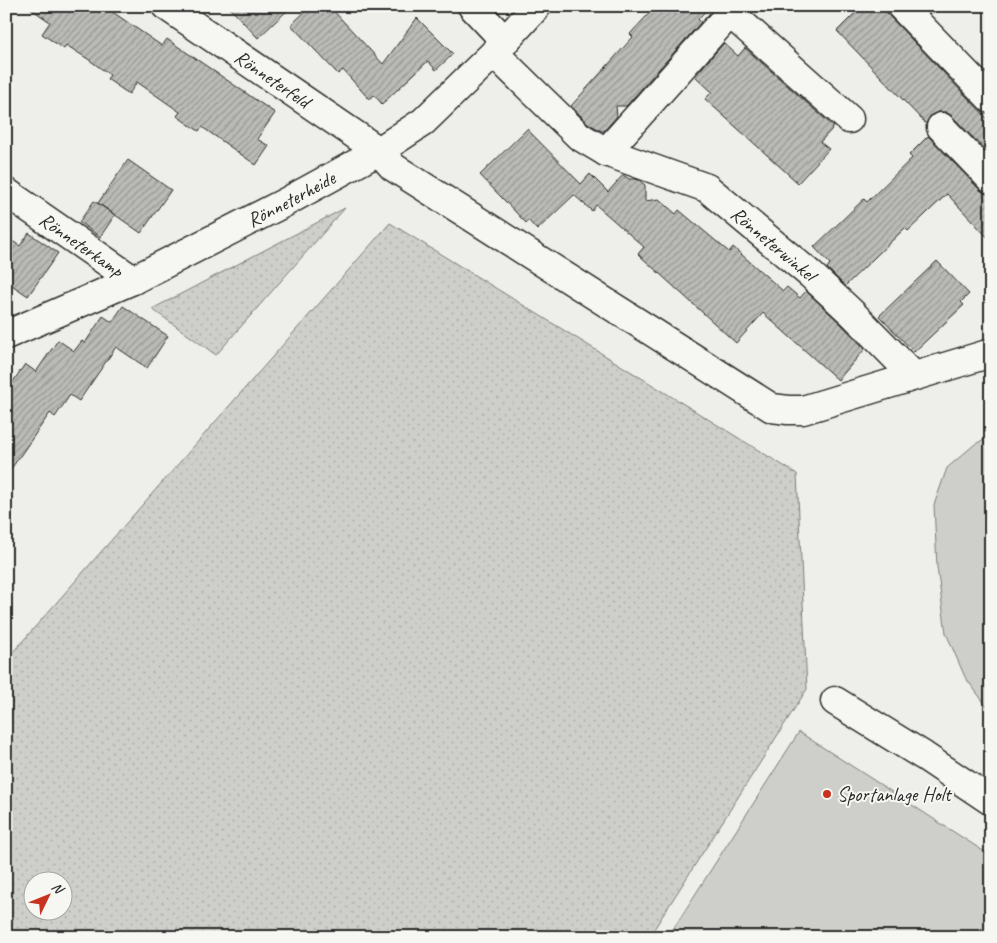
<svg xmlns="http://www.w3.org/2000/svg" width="997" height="943" viewBox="0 0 997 943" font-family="Caveat,sans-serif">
<defs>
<pattern id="grass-dots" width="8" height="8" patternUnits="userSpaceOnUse" patternTransform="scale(1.25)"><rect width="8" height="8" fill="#cececa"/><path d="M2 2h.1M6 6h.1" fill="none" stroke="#b1b1ae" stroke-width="1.8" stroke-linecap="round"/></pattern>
<pattern id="building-hatch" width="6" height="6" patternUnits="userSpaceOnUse" patternTransform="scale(1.25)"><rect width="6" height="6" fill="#babab7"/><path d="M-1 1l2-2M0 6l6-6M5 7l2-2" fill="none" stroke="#979795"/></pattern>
</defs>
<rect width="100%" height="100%" fill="#eeeeea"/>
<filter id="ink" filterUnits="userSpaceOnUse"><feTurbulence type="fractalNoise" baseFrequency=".02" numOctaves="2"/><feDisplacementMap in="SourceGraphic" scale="10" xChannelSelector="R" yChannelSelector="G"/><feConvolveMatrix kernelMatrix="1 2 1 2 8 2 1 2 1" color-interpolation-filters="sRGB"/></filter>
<g filter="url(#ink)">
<!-- grass -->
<path fill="url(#grass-dots)" stroke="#7c7c7a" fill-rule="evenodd" d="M345,208l-129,147 -64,-46z
M390,223l407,251 10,215 -158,248h-643v-277zM32,880h30v30h-30z"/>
<!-- garden -->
<path fill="#cececa" stroke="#7c7c7a" d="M991,436v276l-26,-35 -19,-44 -9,-66 -3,-62 13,-37 28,-24z
M799,732l192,124v81h-323z"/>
<!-- building -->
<path fill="url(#building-hatch)" stroke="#2b2b2b" d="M27,6h77l58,40 5,-7 108,74 -18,26 12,7 -13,19 -54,-38 -3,4 -11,-7 -11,-8 3,-4 -43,-30 -8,12 -22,-15 3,-4 -22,-16 -22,-14 -2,4 -22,-15 8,-12z
M228,6h64l-34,32z
M311,6h18l54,58 34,-46 36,36 -17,16 -8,-9 -46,43 -8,-9 -5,4 -26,-29 -5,4 -47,-49z
M656,6h54l-12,13 3,3 -75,84h-10l1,10 -13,15h-2l-13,-7 -18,-18 62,-69 -3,-3z
M862,6h22l6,11 101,105v34l-39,-40 -6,-4h-8l-7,3 -5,9 -89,-93z
M724,43l14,13 7,-8 89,79 -14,15 9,7 -31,34 -93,-84 7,-7 -17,-16z
M527,129l54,55 9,-10 18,18 15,-17 6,4h6l4,1 6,5v16l14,-2 17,15 3,-4 50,42 4,-5 50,44 4,-4 13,11 6,-7 35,33 24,25 -27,31 -75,-67 -27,30 -98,-89 6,-7 -48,-42 -4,6 -18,-16 -37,35 -9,-10 -2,3 -46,-48z
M928,136l52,54 6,4h5v47l-44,-47 -39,37 -3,-3 -60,58 -18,-18 3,-4 -16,-17 50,-48 3,3 45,-44 -3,-3z
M128,160l43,30 -30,43 -43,-30z
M94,201l21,14 -15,22 -21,-15z
M29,233l29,20 -30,43 -22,-15v-44l14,9z
M937,261l32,33 -8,8 3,3 -50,47 -35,-36z
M123,306l45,30 -21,32 -31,-21 -37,54 -9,-6 -15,22 -5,-4 -44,63v-84l19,-28 11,8 22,-32 16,11 8,-10 3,2 18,-27 9,6z"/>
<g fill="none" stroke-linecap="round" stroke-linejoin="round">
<defs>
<g id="minor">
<path id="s1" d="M166,6l213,145 14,16 379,241 16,2h15l188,-57"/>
<path d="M472,6l33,35"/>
<path d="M901,6l90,93"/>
<path id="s2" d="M494,53l85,83 27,16 101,36 103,86 42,39 62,63"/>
<path d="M941,127l50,52"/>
<path d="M606,152l124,-139 119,106"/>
<path id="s3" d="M6,192l127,88"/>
<path id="s4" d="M6,335l127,-55 151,-77 95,-52 44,-29 71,-69 43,-47"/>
<path d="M835,701l89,55 67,45"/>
</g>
</defs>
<!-- minor casing -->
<use href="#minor" stroke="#2b2b2b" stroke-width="31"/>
<!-- minor -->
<use href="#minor" stroke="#f6f6f2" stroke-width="28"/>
</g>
</g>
<!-- markers -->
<circle fill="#c8321e" stroke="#f6f6f2" stroke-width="2" cx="827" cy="794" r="5"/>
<g text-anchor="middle" stroke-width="4" stroke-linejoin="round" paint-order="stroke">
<!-- street labels -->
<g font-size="20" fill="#2b2b2b" stroke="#f6f6f2">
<text dy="7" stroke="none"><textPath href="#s1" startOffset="129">Rönneterfeld</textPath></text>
<text dy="7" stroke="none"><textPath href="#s4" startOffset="316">Rönneterheide</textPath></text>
<text dy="7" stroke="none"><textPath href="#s2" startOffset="344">Rönneterwinkel</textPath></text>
<text dy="7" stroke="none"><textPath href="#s3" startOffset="92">Rönneterkamp</textPath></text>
</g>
<!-- poi labels -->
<g font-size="20" fill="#2b2b2b" stroke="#f6f6f2" text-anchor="start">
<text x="837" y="801">Sportanlage Holt</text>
</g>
</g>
<!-- margin -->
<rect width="997" height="943" fill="none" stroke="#f6f6f2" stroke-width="25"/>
<rect x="12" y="12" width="972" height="918" fill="none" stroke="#2b2b2b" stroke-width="2" filter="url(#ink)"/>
<!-- north arrow -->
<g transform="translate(48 896) rotate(47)"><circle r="24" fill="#f6f6f2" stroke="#a5a5a2"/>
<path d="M0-4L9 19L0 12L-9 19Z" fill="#c8321e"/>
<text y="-8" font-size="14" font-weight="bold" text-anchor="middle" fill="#2b2b2b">N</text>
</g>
</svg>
